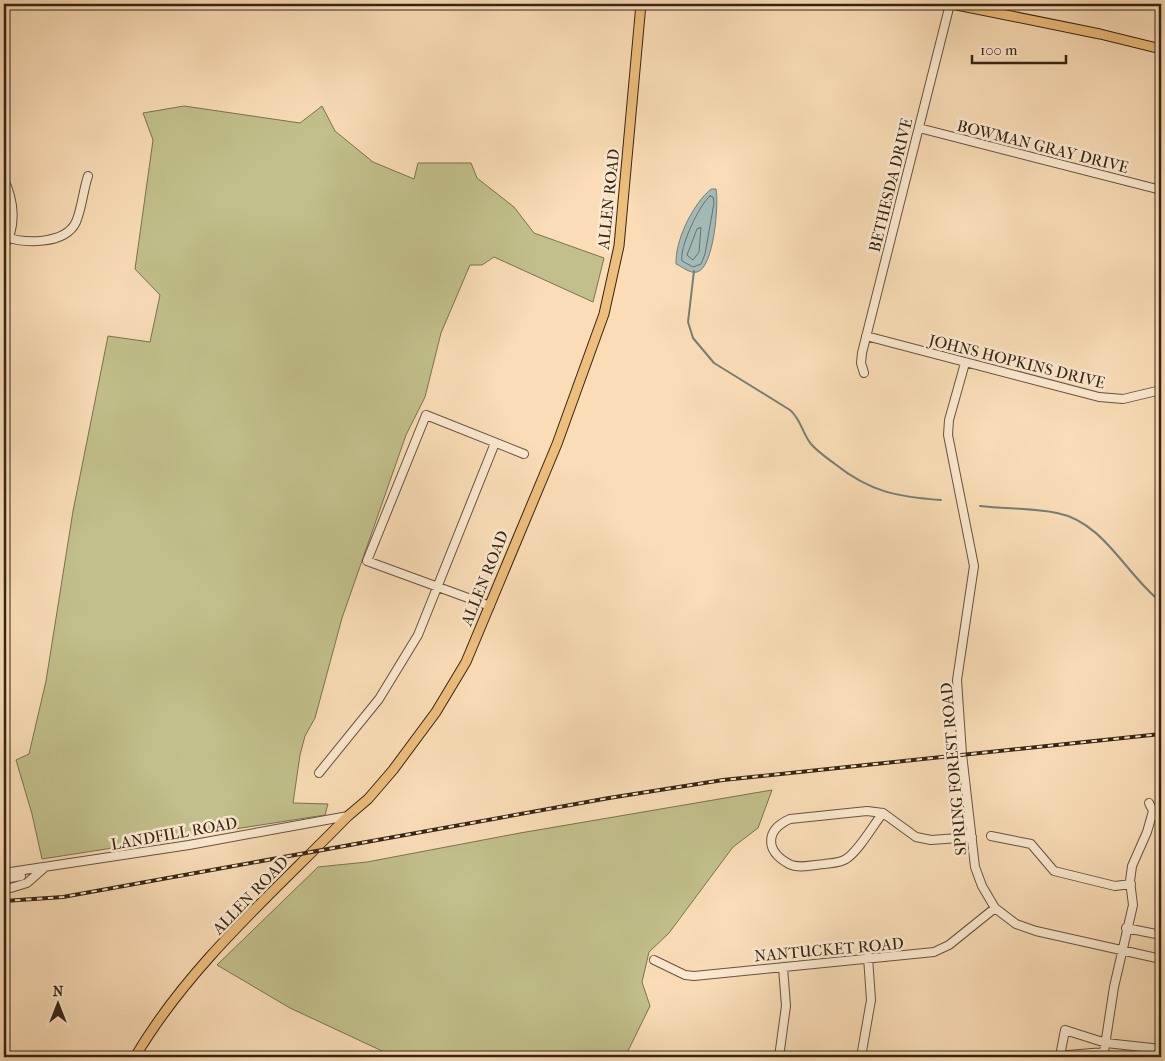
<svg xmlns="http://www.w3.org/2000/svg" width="1165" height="1061" viewBox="0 0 1165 1061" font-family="'IM FELL French Canon',serif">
<rect width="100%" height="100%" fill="#faddb7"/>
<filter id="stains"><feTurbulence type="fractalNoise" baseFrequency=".004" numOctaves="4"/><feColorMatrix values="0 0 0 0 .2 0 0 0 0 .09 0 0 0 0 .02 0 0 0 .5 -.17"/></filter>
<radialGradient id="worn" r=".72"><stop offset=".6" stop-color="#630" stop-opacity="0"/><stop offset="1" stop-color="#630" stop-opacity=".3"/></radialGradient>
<!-- green -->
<path fill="#c1c08c" stroke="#7a7250" d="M184,106l116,17 22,-17 13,25 38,31 41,17 4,-16h53l6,15 37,29 20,26 70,25 -11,44 -99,-45 -12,8h-12l-29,68 -16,64 -19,38 -64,183 -27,100 -10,18 -5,19 -7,48 35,1 -3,11 -283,44 -10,-45 -16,-54 13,-6 17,-73 27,-170 35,-175 42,6 10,-47 -25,-26 18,-129 -10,-27z
M772,790l-14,38 -25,19 -64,86 -20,19 -7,30 8,24 -25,51h-230l-105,-49 -73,-43 101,-98 49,-5 153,-29z"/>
<!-- water -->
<path fill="#a2bab8" stroke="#767e76" d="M711,189h5c3,14 -2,79 -19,83 -7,2 -14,-5 -21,-8 -1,-24 17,-60 35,-75z"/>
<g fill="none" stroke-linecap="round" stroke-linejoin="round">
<!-- shore -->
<path stroke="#6b7066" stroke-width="1" d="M710,196l3,1 1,6 -9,51 -4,10 -8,3 -11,-6c-3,-13 17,-56 28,-65z
M701,228l-2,24 -6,8 -6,-5 10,-26z"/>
<!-- stream -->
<path stroke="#767e76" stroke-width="2" d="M694,271l-6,51 5,16 21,25 76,47c11,9 12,23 21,34 7,8 16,14 24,20 35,28 63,33 106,36
M980,506c26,3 52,2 77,7 47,9 69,62 104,89"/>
<defs>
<path id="minor" d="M919,128l242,62
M4,180c10,20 13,47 0,66
M4,236c19,8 61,9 72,-14 6,-14 7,-31 12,-46
M866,336l233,61 24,2 38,-9
M965,363l-16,57 -1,15 26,131 -17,114 5,74 13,113 7,19 13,22 21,16 20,7 125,28
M864,373l-3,-10 1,-10 88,-349
M490,606l-123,-45 59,-146 98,39
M319,773l60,-74 39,-64 77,-192
M883,813c-10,12 -24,38 -37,46 -6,4 -14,4 -22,5 -11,1 -25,5 -35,0 -24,-13 -24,-34 1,-45l77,-8 16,2 33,24 15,3 41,-3
M991,836l40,8 23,27 61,15 16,-2
M4,873l185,-28 159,-29
M4,879l17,-3
M4,890l23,-7 17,-15
M1126,928l35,7
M654,960l31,15 9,1 240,-24 15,-7 46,-37
M1060,1056l5,-26 41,13 55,6
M779,1057l7,-51 -3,-39
M861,1057l10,-57 -3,-43
M1045,1057l59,-5 10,-65 19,-82 -3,-24 2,-15 15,-34 6,-21 -4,-8"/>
<path id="major" d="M952,4l148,30 61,15
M135,1057c54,-92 139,-165 213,-241l20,-17 25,-29 43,-58 30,-50 91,-218 47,-130 15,-68 22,-242"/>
</defs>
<!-- minor casing -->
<use href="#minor" stroke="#66533d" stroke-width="10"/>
<!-- major casing -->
<use href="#major" stroke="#342514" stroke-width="11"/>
<!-- minor -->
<use href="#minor" stroke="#fce9d0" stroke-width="8"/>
<!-- major -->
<use href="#major" stroke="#edbe7c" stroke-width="9"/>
<defs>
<path id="rail" d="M4,901l59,-4 546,-99 114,-18 438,-46"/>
</defs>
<!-- rail casing -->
<use href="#rail" stroke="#342514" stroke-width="4"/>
<!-- rail -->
<use href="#rail" stroke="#fce9d0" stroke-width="2" stroke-dasharray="5.5" stroke-linecap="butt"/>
</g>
<g text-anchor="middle" stroke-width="5" stroke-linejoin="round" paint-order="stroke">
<!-- street labels -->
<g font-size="16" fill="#342514" stroke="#fce9d0">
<text transform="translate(1043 146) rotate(14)" y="6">BOWMAN GRAY DRIVE</text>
<text transform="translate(890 185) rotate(-76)" y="6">BETHESDA DRIVE</text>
<text transform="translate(608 199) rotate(-84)" y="6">ALLEN ROAD</text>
<text transform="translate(1017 361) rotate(14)" y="6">JOHNS HOPKINS DRIVE</text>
<text transform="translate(484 578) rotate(-68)" y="6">ALLEN ROAD</text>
<text transform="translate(953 769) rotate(-95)" y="6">SPRING FOREST ROAD</text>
<text transform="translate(174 833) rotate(-10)" y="6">LANDFILL ROAD</text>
<text transform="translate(250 895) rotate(-46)" y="6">ALLEN ROAD</text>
<text transform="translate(829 949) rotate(-5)" y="6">NANTUCKET ROAD</text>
</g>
</g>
<!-- margin -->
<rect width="1165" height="1061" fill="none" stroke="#faddb7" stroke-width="20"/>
<rect x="5" y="5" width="1155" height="1051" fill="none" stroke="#342514" stroke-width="2.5"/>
<rect x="10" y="10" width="1145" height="1041" fill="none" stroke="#342514"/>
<!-- north arrow -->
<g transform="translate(58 1004)" stroke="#fce9d0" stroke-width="4" paint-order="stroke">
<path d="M0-4L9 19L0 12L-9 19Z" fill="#342514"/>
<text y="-8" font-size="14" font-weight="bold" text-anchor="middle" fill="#342514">N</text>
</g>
<!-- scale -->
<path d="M972 55v8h94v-8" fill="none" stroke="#342514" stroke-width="2.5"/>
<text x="980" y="55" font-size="15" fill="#342514" stroke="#fce9d0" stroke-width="4" paint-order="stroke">100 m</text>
<rect width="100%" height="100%" filter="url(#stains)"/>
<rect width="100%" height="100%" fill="url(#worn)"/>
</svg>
